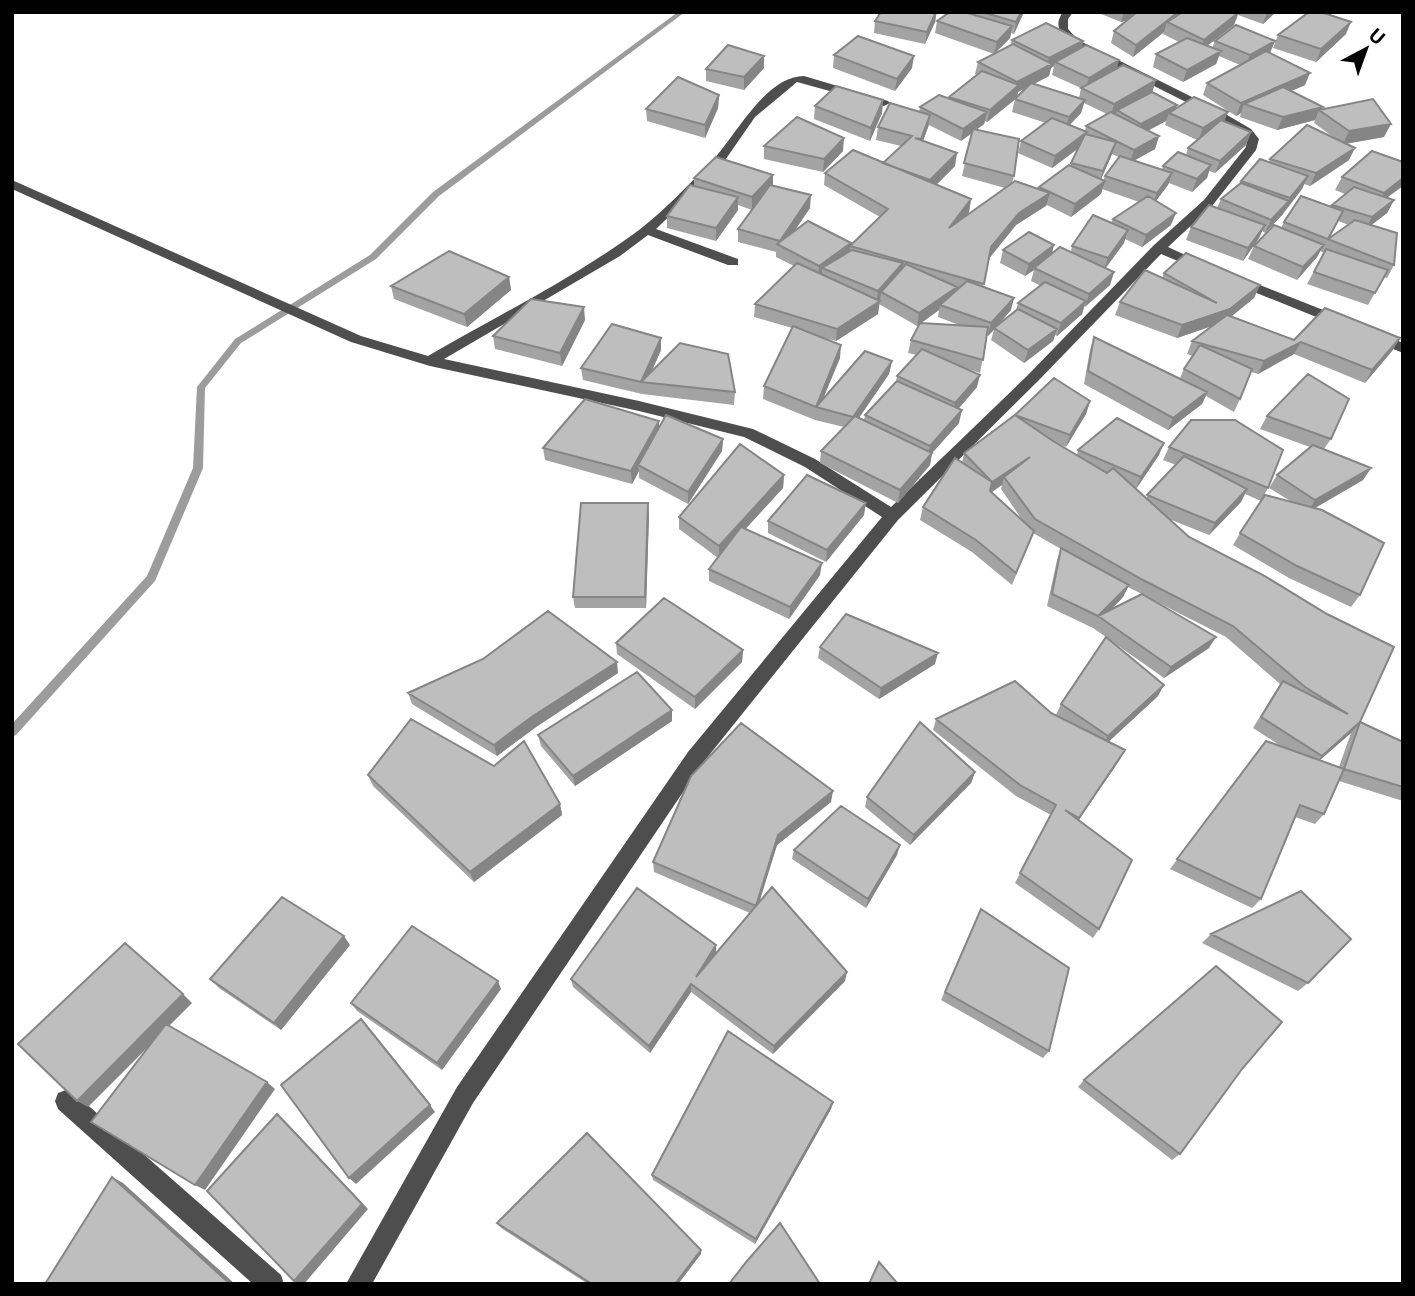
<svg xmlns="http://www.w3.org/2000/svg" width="1415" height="1296" viewBox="0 0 1415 1296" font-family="'Public Sans',sans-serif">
<rect width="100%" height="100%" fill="#fff"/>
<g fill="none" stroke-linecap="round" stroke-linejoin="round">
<!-- stream -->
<path fill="#9c9c9c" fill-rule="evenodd" d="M678,12h7l-246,184 -63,63 -135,84 -36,45 -2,80 -48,113 -139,154 -4,2v-13l135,-148 46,-108 4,-81 38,-48 135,-84 63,-63z"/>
<!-- minor -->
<path fill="#4e4e4e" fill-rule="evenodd" d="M1063,12h10l-5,7v10l10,11 144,72 29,17 8,10 -3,11 -44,56 -44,41 41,19 -2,3h-10l-36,-15 -123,127 -140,139 -196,244 -229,339 -101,181h-26l111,-197 231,-335 194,-235 -77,-50 -61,-30 -105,-26 -209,-45 -79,-24 -339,-153v-9l349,156 67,20c71,-41 146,-78 211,-126 25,-19 48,-44 70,-66 25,-24 55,-88 95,-88l84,25 2,2 -6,3 -87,-24 -42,35 -34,49 -65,63 82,30v6h-10l-80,-30 -28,21 -176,103 195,42 114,28 62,30 76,48 137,-132 126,-130 50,-45 42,-53 1,-8 -4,-6 -29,-17 -144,-72c-9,-11 -17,-18 -7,-32z
M1237,276l109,43 2,3 -2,3h-10l-104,-42 -2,-3z
M1374,331l29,12v10l-34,-14 -2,-3z
M66,1090l8,3 207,182 3,9h-31l-195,-175 -3,-8 3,-8z"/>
</g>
<!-- wall -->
<path fill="#a3a3a3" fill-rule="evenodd" d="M881,12h56l-2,10 -10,22 -51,-11 1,-12z
M943,12h78l2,2 -9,20 -3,-1 -1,5 -15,15 15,-7 2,-6 71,1 -1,7 35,20 39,12 -4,12 24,16 48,14 27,10 -5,13 -31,28 -6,-2 -2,7 -15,14 -23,-9 -13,18 15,24 -29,22 -17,-8 -1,4 -18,25 8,4 -4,13 -26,22 -2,7 -25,22 -2,-1 -2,6 -29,22 -33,-23 3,-10 -6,6h-1l-7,37 -12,-4 9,18 -19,22 1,14 -27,30 -2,12 -32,38 -78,-40 1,-12 23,-24 -29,-7 -52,-21 1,-13 28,-58 -38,-11 1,-13 39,-38 -18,-9v-5l-38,-10v-13l14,-19 -14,-5v5l-22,31 -49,-13v-12l27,-30v-8l79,8 37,22 -16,24 57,13 29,-28 -56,-32 1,-12 58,-10 18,-17 -25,-6 2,-13 41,-15 1,-5 28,-8 1,-2 28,-22 -2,-1 3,-12 16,-8 -59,-21 2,-12 9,-6 -3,-1zM1054,66l-2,9 29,13 -2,10 -45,-14 15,-8 2,-8zM1026,88l-9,9 1,-5zM1015,99l-3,13 34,11 -25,18 -3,12 34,15 26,-20 -8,18 -31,21 -1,2 -26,-6 2,-7 -38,-46 8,-6 1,-3 2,1zM1084,103l23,11 -21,12 -1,5 -15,-6 11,-12zM1166,121l-1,4 32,15 -9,8 -2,7 -23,11 -1,3 -28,-9 21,-11 4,-13 -11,-5zM929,125l32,16 11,-8 -10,43 43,12 -41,30 5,-6 2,-13 -35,-14 19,-19 -32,-25zM1112,154l7,3 -14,19 -2,5 -2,-1zM1102,189l37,13 -26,17 -2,4 -39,23 -1,6 -19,1 -49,-3 -3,13 25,13 9,-6 -3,11 10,5 -23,17 -2,7 -17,14 12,-14 -28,-23 5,-28 28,-34 31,-20 24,12 30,-23zM880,300l-1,4 38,22 2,-1 -8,15 -3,13 9,2 -20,21 -1,6 -31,33 -1,5 -5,-2 30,-44 3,-13 -69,38 17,-41 -23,-22 19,5 42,-27 1,-13zM939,310l-1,7 21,8 -38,-2z
M1096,12h180l-13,12 -25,-9 -4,10 -27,21 5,2 3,-7h60l-6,12 36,32 -14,6 31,19 62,27 -38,7 3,16 -39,26 -6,-2 -2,5 -19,25 -18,19 -3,-2 -3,7 -16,23 -57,-21 5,-13 26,-19 4,-9 19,-15 1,-3 28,-19 1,-3 66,-20 -22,-16 1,-3 -38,10 -37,-13 1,-4 -5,3 -33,-21 4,-12 33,-18 -21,-9 -3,8 -33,18 -30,-15 3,-13 23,-12 -16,-8 1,-2 -31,25 -22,-14 3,-12 13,-11 -6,2z
M1346,34l-30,28 -43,-14 5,-13z
M834,55l78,13 -17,23 -62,-23z
M764,56v12l-20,22 -38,-9v-12z
M719,95l-1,13 -13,30 -58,-17 -1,-12z
M883,100l-1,13 -12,28 -56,-22 1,-13z
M764,146l79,5 -20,21 -59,-13z
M1372,151l15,47 7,2 -7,13 -16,12 23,40 -7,13 -3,-1 -16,28 -61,-21 17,-31 -4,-2 -3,6 -20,23 -49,-21 6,-13 27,-18 3,-6 47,-15 14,-13 -10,-4 7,-13zM1338,221l11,4 -20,14z
M1164,273l96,12 -6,13 -23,19 63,23 106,-2 -8,13 -27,32 -71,-29 -36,20 -7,-2 -11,27 -6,13 -28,-16 -4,8 -34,26 -84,-46 6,-34 4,-13 86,41 4,-9 9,-13 -6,-2 5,-13 22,-16 -37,13 -62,-23 5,-13 42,-24z
M509,277l2,13 -44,37 -73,-28 -3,-13z
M585,320l-23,46 -67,-17 -2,-13z
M661,338v12l-9,20 83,22 -1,13 -92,-11 -59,-14 -2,-12z
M1090,401l-4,13 -20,33 -8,-3 19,11 1,-5 81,5 -23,34 10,9 30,-33 -13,-5 6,-13 99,41 -7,13 -16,-7 -4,8 -32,33 -40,-16 191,203 43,20v59l-64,-20 -15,33 -9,10 -20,-7 -34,82 -9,9 -82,-39 96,-128 15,5 -28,-18 27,-44 -54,-47 -79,-40 62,51 -45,30 -54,-38 48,56 -50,46 17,8 -46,70 20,109 -6,9 -78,-55 36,-68 -35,-19 -83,-66 3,-11 115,-6 5,2 5,-11 45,-67 -13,-9 -46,-22 10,-46 4,-11 -28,-16 -21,52 -40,-33 -52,-32 3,-13 39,-44 2,-10 51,-38zM1002,485l-1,4 24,35 -34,-31zM1128,587l14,7 -31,16 12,-13zM1351,733l-12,34 -19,-7z
M1267,416l64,23 -7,10 47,19 -8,12 -48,28 45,87 -9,12 -62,-29 -56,-33 7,-12 52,-31 -23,-14 8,-13 33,-28 -50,-18z
M659,428l64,11 -1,12 -34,53 -49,-26v-7l-7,13 -87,-24 -2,-12z
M784,475l-1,13 -38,41 75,46 -31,44 -80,-38v-12l9,-11 -39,-29v-12z
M649,515l-3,93h-71l-2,-11z
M864,515l-38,47 -58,-29v-12z
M616,643l127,7 -1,12 -47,47 -78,-55z
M820,647l115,17 -56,35 -61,-41z
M618,673l-82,54 -39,29 -85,-52 -4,-11z
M672,710v11l-97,65 -34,-40 -3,-11z
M494,766l66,38 2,11 -88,67 -101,-96 -5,-11z
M975,772l-4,11 -61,62 -45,-38 2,-10z
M831,802l-54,43 -18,57 86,79 -72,73 -82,-62 -41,61 -77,-66 -2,-8 145,-25 34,-41 -96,-41 -1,-10z
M794,850l103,5 -31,53 -74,-49z
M981,909l68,142 -6,7 -102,-58z
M1211,934l97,49 -10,8 -96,-48z
M350,945l-69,85 -62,-42 -9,-9z
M501,989l-59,81 -85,-59 -6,-8z
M1242,1069l-62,85 -8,6 -94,-73 6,-7z
M833,1102l-2,7 -76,135 -102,-64 -1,-5z
M497,1223l204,31 -23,30h-90l-87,-56z"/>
<!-- shaded-wall -->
<path fill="#858585" d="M936,12l-1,10 -10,22 2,-12z
M1021,12h2v2l-9,20 2,-12z
M1124,12h23v2l-26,8z
M1176,12h11l-12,4 -2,9 -6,-3 -3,10 -31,25 3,-12z
M1267,12h9l-13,12z
M1238,13l-4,12 -35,27 5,-12z
M1351,22l-5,12 -30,28 5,-13z
M1012,26l-2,12 -16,16 3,-12z
M1083,41l-3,13 -25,8 -1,4 -3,2 -2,8 -31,16 -1,6 -30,24 3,-12 25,-21 2,-7 30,-16 2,-8z
M1275,41l-5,12 -25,14 5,-12z
M1221,51l-5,13 -33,18 4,-12z
M764,56v12l-20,22v-13z
M914,56l-2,12 -17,23 2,-12z
M1119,60l-3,13 -31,17 4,-12z
M1310,73l-5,12 -51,23 -10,-4 -3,9 -5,3 5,-13z
M1156,80l-4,13 -35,17 -1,3 -5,3 3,-12z
M719,95l-1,13 -13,30v-13z
M883,100l-1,13 -12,28 1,-13z
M1085,100l-4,13 -16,16 4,-12z
M1177,105l-3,10 -5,-2 -3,8 -29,15 4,-12z
M1323,107l-2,5 -2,-2 -4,10 -38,10 6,-13z
M987,112l-3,12 -23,17 2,-12z
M1228,112l-5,13 -25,16 5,-13z
M930,115l-2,12 -9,24 2,-12z
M1391,124l-7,13 -41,7 6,-13z
M1087,132l-4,13 -31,23 3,-12z
M1251,132l-5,13 -31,28 5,-12z
M1159,136l-4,13 -25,14 4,-13z
M844,138l-1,13 -20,21 1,-13z
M1116,142l-4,12 -13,29 4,-12z
M1355,148l-6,12 -39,26 6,-13z
M957,153l-2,13 -27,27 2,-13z
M1211,165l-4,13 -15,14 5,-13z
M1172,173l-4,12 -16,21 5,-13z
M773,175v12l-21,23v-13z
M1308,176l-6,13 -17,22 5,-13z
M1403,178v8l-26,19 7,-12z
M1105,181l-4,13 -30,23 4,-13z
M1050,193l-4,13 -30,19 -28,35 3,-13 28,-34z
M811,195l-1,13 -27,39 -3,-6z
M738,197v13l-22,31v-13z
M971,199l-2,13 -22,29 2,-13z
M1394,200l-7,13 -22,17 7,-13z
M1289,201l-6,13 -18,19 6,-13z
M1176,213l-5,12 -29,22 4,-12z
M1265,225l-6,13 -16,23 5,-13z
M1128,230l-4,13 -21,28 5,-13z
M851,243l-2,13 -27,12v8l-4,3 1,-13z
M1054,245l-3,13 -17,10v2l-9,6 4,-12z
M1324,245l-7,12 -20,23 6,-13z
M903,263l-2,13 -20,16 -1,8 -3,3 3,-2 -2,13 -42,27 1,-12 39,-26 2,-12z
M1114,272l-4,13 -25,22 4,-13z
M509,277l2,13 -44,37 -3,-13z
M1260,285l-6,13 -30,24 -47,16 5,-13z
M957,287l-3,12 -14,6 -1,5 -22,16 2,-13z
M1014,298l-3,12 -23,26 3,-13z
M1086,301l-4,13 -25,22 4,-13z
M584,307l1,13 -23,46 -2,-13z
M1057,329l-4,12 -29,22 4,-13z
M661,338v12l-14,32h-6z
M1400,338l-8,13 -27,32 7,-13z
M1301,342l-7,12 -36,20 6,-13z
M841,345l-1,13 -21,50 -3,-1z
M892,361l-3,13 -38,55 2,-12z
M980,375l-3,12 -24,28 2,-12z
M1207,392l-5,12 -34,26 5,-12z
M1090,401l-4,13 -20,33 4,-12z
M962,410l-3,13 -27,30 -2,12 -32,38 2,-13 27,-31 3,-13z
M659,421v13l-21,31 1,6 -7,13 -1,-13z
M723,439l-1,12 -34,53v-12z
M1164,443l-5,12 -23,34 5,-12z
M1030,457l-26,20 -2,8 -14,9 4,-12z
M1371,468l-8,12 -55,32 7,-12z
M784,475l-1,13 -64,70v-12z
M1247,489l-6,13 -32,33 6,-12z
M648,503l1,12 -3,93 -1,-11z
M866,503l-2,12 -38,47 1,-12z
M822,563l-2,12 -31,44 1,-12z
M1129,585l-6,12 -21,22 -4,-3z
M1216,637l-7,11 -45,30 7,-11z
M743,650l-1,12 -47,47v-12z
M938,653l-3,11 -56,35 2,-11z
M617,662l1,11 -82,54 -39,29 -3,-11 39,-29z
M1164,685l-6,11 -55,51 5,-11z
M672,710v11l-97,65 -2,-10z
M1360,722l-9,11 -38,33 9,-10z
M1125,750l-6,11 -46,67 6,-10z
M975,772l-4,11 -61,62 4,-10z
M833,791l-2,11 -54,43 -22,71 1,-10 22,-71z
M560,804l2,11 -88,67 -4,-10z
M900,845l-3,10 -31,53 2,-9z
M344,936l6,9 -69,85 -7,-7z
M716,945v9l-20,23z
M847,972l-2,9 -72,73 1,-8z
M498,981l3,8 -59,81 -5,-7z
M691,984v8l-41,61 -1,-7z
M183,994l9,9 -104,104 -11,-6z
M267,1082l8,7 -70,101 -10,-5z
M833,1102l-2,7 -76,135 1,-5z
M430,1105l5,7 -79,72 -7,-6z
M277,1114l8,7 83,88 -64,75h-5l-5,-3z
M112,1177l11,6 112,101h-5z
M701,1250v4l-23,30h-3z"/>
<!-- building -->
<path fill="#bebebe" stroke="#858585" stroke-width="2" d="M881,12h55l-9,20 -52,-11z
M950,12h14l48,14 -15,16 -60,-21z
M982,12h39l-5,10z
M1137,12h38l2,1 -41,32 -22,-14z
M1183,12h54l1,1 -34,27 -37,-18z
M1309,12h12l30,10 -30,27 -43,-14z
M1046,23l37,18 -34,17 -37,-18z
M1236,25l39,16 -25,14 -35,-14z
M858,36l56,20 -17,23 -63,-24z
M1187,38l34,13 -34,19 -31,-16z
M1013,44l39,20 -35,18 -39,-20z
M728,45l36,11 -20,21 -38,-8z
M1086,45l33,15 -30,18 -34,-16z
M1266,51l44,22 -69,30 -34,-20z
M1123,65l33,15 -42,24 -33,-16z
M982,71l37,14 -29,25 -41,-13z
M678,77l41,18 -14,30 -59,-16z
M1031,83l54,17 -16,17 -54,-18z
M836,86l47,14 -12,28 -56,-22z
M1283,87l40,20 -40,10 -39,-13z
M1152,92l25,13 -36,19 -24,-14z
M939,95l48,17 -24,17 -43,-22z
M1194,97l34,15 -25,16 -34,-15z
M1373,99l18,25 -42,7 -30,-21z
M890,103l40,12 -9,24 -6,-1 42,15 -27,27 -47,-17 29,-27 -34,-9z
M1111,112l48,24 -25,14 -48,-24z
M797,117l47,21 -20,21 -60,-13z
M1052,118l35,14 -32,24 -34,-15z
M1221,120l30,12 -31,29 -32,-13z
M1307,125l48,23 -39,25 -46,-14z
M973,129l46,10 -5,37 -50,-13z
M1085,134l31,8 -13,29 -32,-8z
M853,150l118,49 -22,29 66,-47 35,12 -31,20 -28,34 -7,37 -134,-38 38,-37 -63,-36z
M1372,151l31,11v16l-19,15 -42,-16z
M1178,152l33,13 -14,14 -34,-13z
M1120,156l52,17 -15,20 -52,-17z
M716,157l57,18 -21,22 -58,-19z
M1260,159l48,17 -18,22 -49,-17z
M1069,165l36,16 -30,23 -36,-17z
M1241,183l48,18 -18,19 -50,-21z
M690,185l48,12 -22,31 -49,-12z
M770,185l41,10 -31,46 -42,-12z
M1354,187l40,13 -22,17 -40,-12z
M1148,196l28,17 -30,22 -33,-16z
M1301,196l42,15 -15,28 27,-19 42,13 -3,32 -110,-43z
M1209,205l56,20 -17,23 -57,-21z
M1093,215l35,15 -20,28 -36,-12z
M808,221l43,22 -32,23 -42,-22z
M1274,225l50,20 -21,22 -49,-21z
M1029,232l25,13 -25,19 -26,-14z
M1060,247l54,25 -25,22 -55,-26z
M1326,249l62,21 -13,23 -61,-21z
M852,250l51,13 -25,28 -56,-23z
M449,251l60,26 -45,37 -73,-28z
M1186,253l74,32 -30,24 -48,16 -62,-23 25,-32 72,33 -53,-30z
M797,263l83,38 -43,28 -82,-25z
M906,264l51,23 -38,26 -38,-21z
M967,281l47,17 -23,25 -51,-18z
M1045,282l41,19 -25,22 -43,-20z
M531,299l53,8 -24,46 -67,-17z
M1325,308l75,30 -28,32 -71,-28 -37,19 -72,-20 35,-26 67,25z
M1018,309l39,20 -29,21 -34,-22z
M920,323l68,4 -5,33 -72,-20z
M612,324l49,14 -20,44 39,-39 48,11 7,38 -94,-10 -60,-14z
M793,326l48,19 -25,62 -52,-21z
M1094,337l113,55 -34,26 -85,-47z
M1200,345l52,24 -12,30 -56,-30z
M922,349l58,26 -25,28 -58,-27z
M865,351l27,10 -39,56 -37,-10z
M1308,374l41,25 -18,40 -64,-23z
M1054,378l36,23 -20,34 -55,-20z
M897,381l65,29 -32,36 -65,-31z
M585,399l74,22 -28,50 -88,-23z
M666,415l57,24 -35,53 -50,-27z
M1015,415l38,26 54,32 6,-5 76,69 74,38 64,39 67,33 -34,75 -38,34 -61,-39 22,-36 65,33 -43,-27 -72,-61 -90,-46 -108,-61 -31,-42 26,-20 -38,25 -2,9 44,40 -18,42 -40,-33 -53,-33 32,-49 37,24 -28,-29z
M855,416l77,37 -32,37 -79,-39z
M1117,418l47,25 -23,34 -63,-27z
M1191,420h44l48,30 -15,38 -99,-41z
M740,444l44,31 -65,71 -40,-29z
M1313,445l58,23 -56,32 -38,-25z
M1184,456l63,33 -32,34 -68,-28z
M807,475l59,28 -39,47 -59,-29z
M1265,495l57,15 62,33 -24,52 -63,-29 -57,-33z
M581,503h67l-3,94h-72z
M741,527l81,36 -32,44 -81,-38z
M1061,548l68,37 -31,31 -46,-22z
M1142,594l74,43 -45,30 -73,-51z
M664,598l79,52 -48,47 -79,-54z
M548,611l69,51 -84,54 -39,29 -86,-52 75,-34z
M846,614l92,39 -57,35 -61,-41z
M1106,637l58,48 -56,51 -47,-32z
M637,672l35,38 -99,66 -35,-41z
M1015,681l36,32 74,37 -46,68 -14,-8 67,50 -33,69 -79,-56 36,-68 -36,-20 -84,-66z
M411,719l83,47 30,-25 36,63 -90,68 -102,-97z
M920,722l55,50 -61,63 -47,-38z
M1360,722l43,20v45l-59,-18z
M741,723l92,68 -55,44 -22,71 -103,-44 38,-86z
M1266,741l78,28 -20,45 -24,-9 -39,94 -84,-40z
M841,806l59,39 -32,54 -74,-49z
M772,887l75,85 -73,74 -83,-62 -42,62 -78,-67 66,-91 79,57 -20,32z
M1301,891l50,48 -43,44 -97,-49z
M282,897l62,39 -70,87 -64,-44z
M981,909l88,59 -20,83 -104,-59z
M412,926l86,55 -61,82 -86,-60z
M125,943l58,51 -106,107 -59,-57z
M1216,966l66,56 -40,47 -62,85 -96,-74z
M361,1019l69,86 -81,73 -68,-93z
M166,1024l101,58 -72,103 -104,-63z
M728,1031l105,71 -77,137 -104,-64z
M277,1114l85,90 -68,77 -87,-90z
M587,1133l114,117 -26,34h-83l-95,-61z
M112,1177l118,107h-185z
M780,1223l40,61h-91l18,-23z
M879,1262l19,22h-29z"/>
<!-- border -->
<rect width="1415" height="1296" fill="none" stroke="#000000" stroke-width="28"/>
<!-- north arrow -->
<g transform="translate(1366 49) rotate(41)" stroke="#ffffff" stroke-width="5" paint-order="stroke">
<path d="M0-5L12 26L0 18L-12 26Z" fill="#000000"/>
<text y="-10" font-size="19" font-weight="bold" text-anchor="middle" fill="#000000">U</text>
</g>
</svg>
